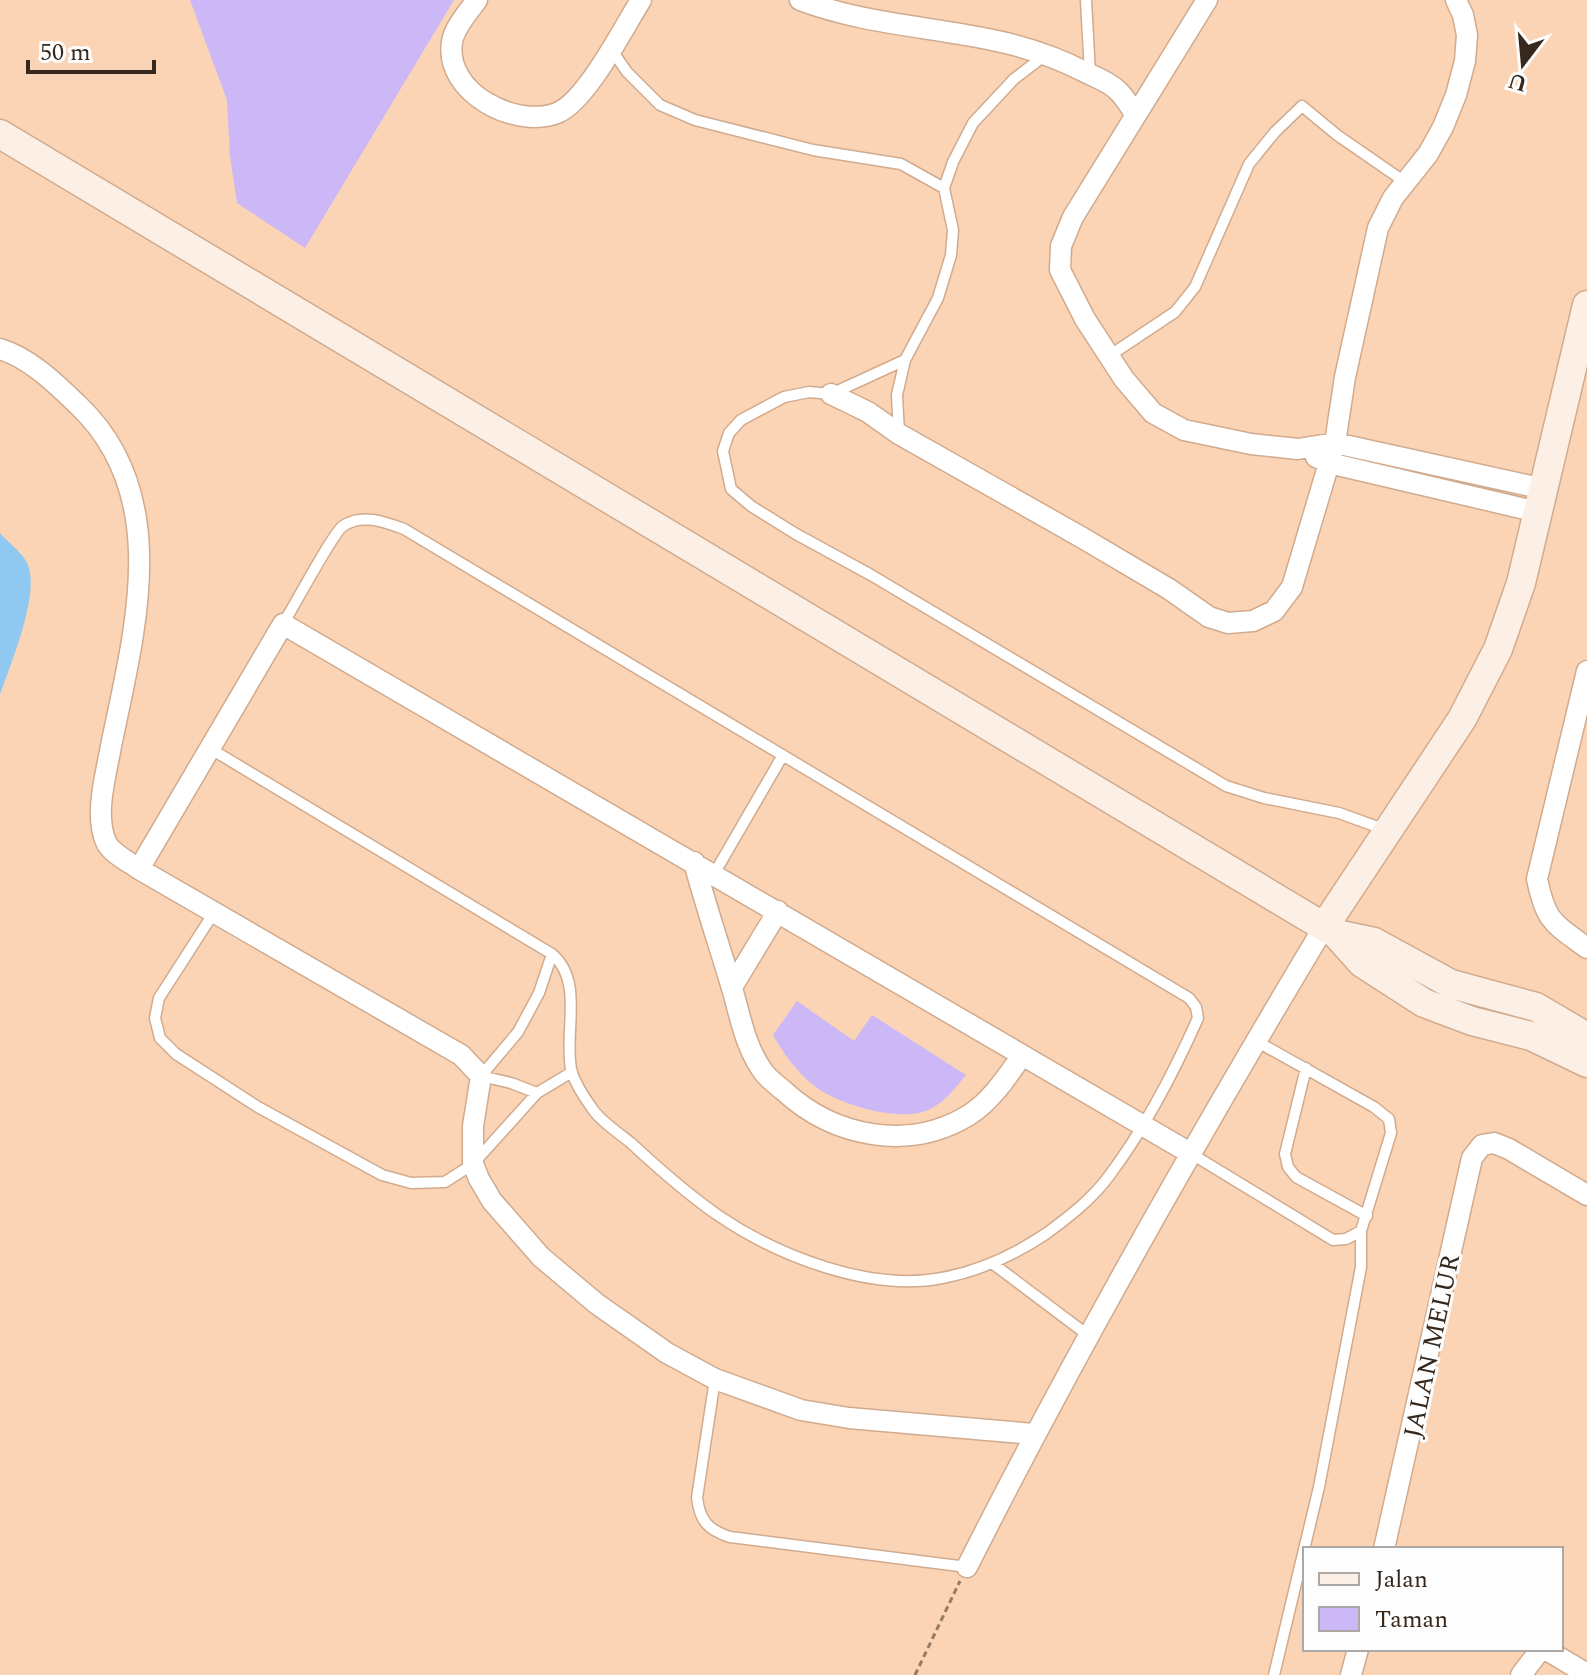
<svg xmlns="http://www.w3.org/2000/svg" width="1587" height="1675" viewBox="0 0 1587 1675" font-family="Spectral,serif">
<rect width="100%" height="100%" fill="#fbd3b5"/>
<!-- green -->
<path fill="#ccb8f6" d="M190,0h264l-149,248 -68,-45 -7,-47 -3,-56z
M797,1001l57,40 18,-26 94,60c-11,13 -20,26 -36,34 -28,15 -95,-5 -118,-25 -17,-14 -28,-30 -39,-49z"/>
<!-- water -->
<path fill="#8fc8f0" d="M0,533c8,9 20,18 26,28 17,28 -16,104 -26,134z"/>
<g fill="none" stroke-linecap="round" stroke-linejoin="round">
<defs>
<path id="lane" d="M1086,0l4,74
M611,49l16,23 33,33 35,15 118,30 88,14 43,24
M1109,356l66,-44 20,-25 54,-123 26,-32 27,-26 35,29 68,47
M905,360l-74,34 -22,-2 -25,5 -43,23 -12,13 -6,18 8,38 20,17 45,28 75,41 355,211 38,12 75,15 47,17
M899,434l-2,-39 8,-35 33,-62 13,-43 2,-25 -9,-42 9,-26 20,-39 41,-44 30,-23
M211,749l341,205c32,27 12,77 19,115 3,13 15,31 23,42 9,12 25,22 37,32 28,26 56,51 88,73 59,40 151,76 223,62 37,-7 74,-24 105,-45 23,-17 45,-34 62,-57 36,-48 65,-104 89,-158l-2,-11 -7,-9 -785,-469c-19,-7 -42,-16 -61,-3 -10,7 -50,82 -60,98
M714,874l69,-119
M213,914l-54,84 -4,20 5,20 16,16 82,53 124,68 29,8 34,-1 28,-18 64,-71 35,-21
M1306,1068l-21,86 3,13 8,10 71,39
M537,1093l-26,-10 -30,-7 37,-44 21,-39 13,-39
M1190,1153l143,87 13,-1 15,-8 30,-98 -2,-14 -15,-12 -118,-66
M992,1263l97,73
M715,1379l-18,119c3,23 11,32 33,39l237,30
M1274,1675l45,-188 42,-220v-36"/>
<path id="street" d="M477,0c-9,12 -23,28 -25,42 -8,51 64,87 105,71 29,-11 67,-86 84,-113
M800,0c95,36 192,23 285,72 10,5 24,10 32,18 8,7 13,17 19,25
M1207,0l-134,217 -12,29 -1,24 25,49 39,60 29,34 31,17 67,14 47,5 37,-6 209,46
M0,349c30,9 56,35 78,56 96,91 56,228 33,341 -5,29 -17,68 -5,96 5,11 23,20 33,27
M831,394l37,18 31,22 182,103 88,52 40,28 19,6 25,-2 21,-10 18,-24 43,-144 10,-66 33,-149 15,-30 35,-44 15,-27 13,-32 9,-34 2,-26 -4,-20 -7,-15
M1316,457l13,6 209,49
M1587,671l-50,208c9,43 16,44 50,69
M694,862c11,42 25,82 37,123 9,29 13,59 31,85 5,8 15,15 22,21 50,46 125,61 185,24 22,-14 37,-37 52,-58
M732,987l46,-76
M1034,1434l-185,-16 -48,-8 -86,-31 -48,-26 -70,-49 -56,-47 -49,-56 -13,-22 -6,-15v-38l8,-50 -20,-21 -322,-186 144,-245 907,529
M1384,1549l88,-391 10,-13 12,-2 15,6 78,46
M967,1567c110,-218 231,-430 357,-640
M1545,1649l42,25
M1351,1675l7,-26
M1521,1675l20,-26"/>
<path id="secondary" d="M0,134l1336,800 26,29 62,40 48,18 59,15 56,27
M1324,927l138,-208 36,-70 23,-66 66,-278
M1336,934l38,8 77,42 85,23 51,30"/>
</defs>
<!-- lane casing -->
<use href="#lane" stroke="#d1ab8e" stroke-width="13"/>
<!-- street casing -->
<use href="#street" stroke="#d1ab8e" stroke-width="23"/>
<!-- secondary casing -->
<use href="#secondary" stroke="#d1ab8e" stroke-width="31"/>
<!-- path -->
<path stroke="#957a65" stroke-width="3" stroke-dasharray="6 4" stroke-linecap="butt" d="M915,1675l45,-94"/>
<!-- lane -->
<use href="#lane" stroke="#fff" stroke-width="10"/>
<!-- street -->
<use href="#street" stroke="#fff" stroke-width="20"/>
<!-- secondary -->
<use href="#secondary" stroke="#fcf0e6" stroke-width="28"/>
</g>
<g text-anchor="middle" stroke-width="6" stroke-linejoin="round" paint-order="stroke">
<!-- street labels -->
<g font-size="26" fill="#36281c" stroke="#fdfdfd">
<text transform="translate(1431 1346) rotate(-78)" y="9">JALAN MELUR</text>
</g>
</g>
<!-- legend -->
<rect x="1303" y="1547" width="260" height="104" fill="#fdfdfd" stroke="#ada8a3" stroke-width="2"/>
<rect x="1319" y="1573" width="40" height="12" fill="#fcf0e6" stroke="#ada8a3" stroke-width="2"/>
<text x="1375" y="1587" font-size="24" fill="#36281c">Jalan</text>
<rect x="1319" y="1607" width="40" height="24" fill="#ccb8f6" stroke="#ada8a3" stroke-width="2"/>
<text x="1375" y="1627" font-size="24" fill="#36281c">Taman</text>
<!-- north arrow -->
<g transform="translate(1523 64) rotate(196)" stroke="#fdfdfd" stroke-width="6" paint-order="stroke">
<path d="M0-6L14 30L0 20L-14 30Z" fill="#36281c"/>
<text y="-12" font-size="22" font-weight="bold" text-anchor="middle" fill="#36281c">U</text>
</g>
<!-- scale -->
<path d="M28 60v12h126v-12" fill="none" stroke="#36281c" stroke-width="4"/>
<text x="40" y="60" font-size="24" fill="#36281c" stroke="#fdfdfd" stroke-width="6" paint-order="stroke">50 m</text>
</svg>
